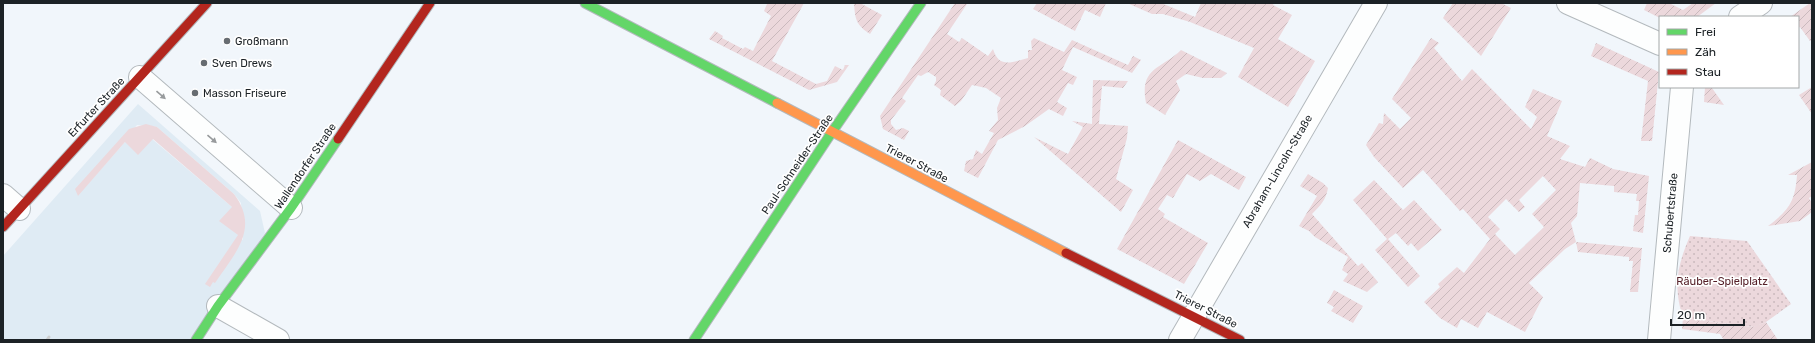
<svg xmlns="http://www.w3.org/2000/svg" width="1815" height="343" viewBox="0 0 1815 343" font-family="Rubik,sans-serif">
<defs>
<pattern id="park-dots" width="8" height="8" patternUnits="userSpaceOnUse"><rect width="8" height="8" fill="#ecd8dc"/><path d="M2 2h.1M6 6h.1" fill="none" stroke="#cab9bd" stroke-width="1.8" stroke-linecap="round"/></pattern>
<pattern id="garden-furrows" width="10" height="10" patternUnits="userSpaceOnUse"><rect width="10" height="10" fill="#ecd8dc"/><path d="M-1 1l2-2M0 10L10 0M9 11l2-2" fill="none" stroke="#cab9bd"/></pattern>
</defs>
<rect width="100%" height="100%" fill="#f1f6fb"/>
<!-- built -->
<path fill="#dfebf4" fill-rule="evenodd" d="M138,104l122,107 5,22 -74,107h-188v-84zM137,125l20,2 77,67 7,9 2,37 -5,-5 -6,-28 -80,-68 -27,3 -47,53z"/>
<!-- grass -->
<path fill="#ecd8dc" d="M146,124l11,3 77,67c26,35 1,59 -19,89l-2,-1 -3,5 -5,-3 33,-49 -19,-14 13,-14 -79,-68 -15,16 -13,-13 -47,54 -3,-7 54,-60z"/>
<!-- park -->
<path fill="url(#park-dots)" d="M1690,236l57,5 44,63 -25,18 -12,5 -71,-9c-10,-32 -6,-52 7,-82z"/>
<!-- garden -->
<path fill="url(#garden-furrows)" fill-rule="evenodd" d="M766,3h38l-32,58 44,23 11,-3 8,-15 8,4 2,-5h4l-12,17 -28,8 -100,-51 6,-8 8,5 -1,2 21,11 2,-2 8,4 18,-35 -7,-5 3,-7z
M854,3h6l22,12 -12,19c-14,-9 -15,-15 -16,-31z
M955,3l12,1 -20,30 12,8 3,-4 26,18 5,-7c6,20 19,13 35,9v-8h4l-1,-9 3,-3 30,14 8,-12 56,25 5,-9 8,4 -9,13 -59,-26 -11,23 15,7 -4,8 -5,-2 -11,19 10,6 -4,8 -14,-7 -24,17 -27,14 -20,38 -14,-7 2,-10 7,-2 3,-9 6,4 12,-21 -5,-2 9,-11 -1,-12 4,-10 -15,-10 -14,-3 -11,16 -6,5 -15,-11 1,-5 -7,-5 2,-4v-4l-8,-5 -7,4 -3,-1 -16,23 4,3 -15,19v4l5,6 7,-2 6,3 -5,9 -21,-11 -3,-13z
M1037,3h69l-6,14 -15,-7 -10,21 -42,-22z
M1127,3h34l34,14 6,-14h73l-1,2 19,10 -14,24 37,22 -27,46 -50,-30 16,-29 -64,-26 -27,-8h-11z
M1453,3h48l10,5 -30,48 -38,-38z
M1647,3h22l14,7 10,-7h23l-19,14 -37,1 -16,-8z
M1810,3h2v37l-2,1 -10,-14 -2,1v-11h-8z
M1431,38l8,5 -5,5 28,33 10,-12 59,60 6,-12 -12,-10 8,-18 29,12 -15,35 23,10 -10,13 25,8 5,-9 23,11 36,7 -6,57 -10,-2 2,-16h3l1,-14h-3l1,-7 -23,-2v-6l-34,-3 -3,33 -6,7 5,19 66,6 -4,44h-8l3,-31h-4v-4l-51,-5 -2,-10 -11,7 -36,34 14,14 -18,35 -38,-20 -9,16 -17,-9 -4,9 -17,-10 -16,-16 16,-15 -2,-3 19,-17 7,6 26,-34 -27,-30 -3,2 -37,-41 -20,18 -29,-31 -8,-12 13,-22 4,1 1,-11 16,16 11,-11 -19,-19zM1543,176l13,14 -24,24 12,13 -29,28 -20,-21 5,-5 -12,-12 18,-18 13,13 6,-5 -6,-7z
M1596,43l63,29 -7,69h-11l7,-60 -57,-25z
M1181,50l46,23 -6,5h-18l-17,-4 -10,7 4,9 -15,25 -19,-12c-7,-36 16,-34 35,-53z
M1093,80l35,1 -5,7 -21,-2 -3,38 29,2 -1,12 -11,41 17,11 -12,22 -87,-75 34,17 15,-27 -11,-6 20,3z
M1705,87h9l-2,1 12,17 -20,-3z
M1812,87v27l-13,-19z
M1178,140l68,37 -7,13 -28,-16 -11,7 -13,-7 -14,24 -6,-3 -9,14 7,5 -2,3 45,26 -24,41 -67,-35z
M1812,162v34l-3,2 3,5v9l-12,9 -32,5c21,-16 27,-24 29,-51h-9z
M1308,174l15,9 5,5c-2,12 -8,18 -16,26l46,52 4,-3 16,19 -11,10 -24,-11 5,-7 -6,-4 6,-13 -33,-20 -6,-6 -10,-5 18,-30 -17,-10z
M1374,180l29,30 11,-10 28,30 -24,21 -7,-8 -3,3 -12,-13 -8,6 32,37 -12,11 -33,-37 12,-11 -34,-39z
M1334,290l29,16 -10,17 -22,-12 3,-4 -7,-4z
M1683,318l70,9 13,-5 12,18h-54l-4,-6 -38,-5z"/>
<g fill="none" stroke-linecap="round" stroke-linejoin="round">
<defs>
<path id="street" d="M1568,3l92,41
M1740,17l21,-14
M140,77l151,131
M3,195l16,14
M218,306l60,34
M1180,340l196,-337
M1659,340l23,-253"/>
<path id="fast" d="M585,3l192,100
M196,340l22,-34 73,-98 47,-69
M694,340l138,-208 89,-129"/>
<path id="slow" d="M777,103l289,150"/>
<path id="jam" d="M338,139l92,-136
M3,227l204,-224
M1066,253l174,87"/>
</defs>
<!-- street casing -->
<use href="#street" stroke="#b3b9bd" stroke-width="24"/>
<!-- fast casing -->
<use href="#fast" stroke="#b3b9bd" stroke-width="11"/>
<!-- slow casing -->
<use href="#slow" stroke="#b3b9bd" stroke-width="11"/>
<!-- jam casing -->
<use href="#jam" stroke="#b3b9bd" stroke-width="11"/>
<!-- street -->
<use href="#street" stroke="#fdfefe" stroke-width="22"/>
<!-- fast -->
<use href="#fast" stroke="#63d668" stroke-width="9"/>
<!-- slow -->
<use href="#slow" stroke="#ff974d" stroke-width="9"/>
<!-- jam -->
<use href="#jam" stroke="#b3261e" stroke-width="9"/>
<!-- rail -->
<path stroke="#cdcfd0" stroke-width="3" d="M47,340l2,-3"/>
</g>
<!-- one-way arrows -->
<defs><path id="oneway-solid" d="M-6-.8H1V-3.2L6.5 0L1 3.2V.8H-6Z"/></defs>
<g fill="#989b9d">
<use href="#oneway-solid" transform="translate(161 95) rotate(41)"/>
<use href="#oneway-solid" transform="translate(212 139) rotate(41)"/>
</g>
<!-- markers -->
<g fill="#676c71" stroke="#fff" stroke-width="1.5">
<circle cx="227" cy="41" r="4"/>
<circle cx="204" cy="63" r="4"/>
<circle cx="195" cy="93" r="4"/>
</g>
<g text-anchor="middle" stroke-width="3.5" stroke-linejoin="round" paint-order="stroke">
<!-- poi labels -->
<g font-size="11" fill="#1c2226" stroke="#fff" text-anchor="start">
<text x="235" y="45">Großmann</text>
<text x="212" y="67">Sven Drews</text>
<text x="203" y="97">Masson Friseure</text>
</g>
<!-- street labels -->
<g font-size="11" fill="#1c2226" stroke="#fff">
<text transform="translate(96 107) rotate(-47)" y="4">Erfurter Straße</text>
<text transform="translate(917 163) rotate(28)" y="4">Trierer Straße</text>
<text transform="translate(797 164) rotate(-56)" y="4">Paul-Schneider-Straße</text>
<text transform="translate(305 166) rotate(-56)" y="4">Wallendorfer Straße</text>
<text transform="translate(1277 171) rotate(-60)" y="4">Abraham-Lincoln-Straße</text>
<text transform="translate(1670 213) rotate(-85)" y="4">Schubertstraße</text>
<text transform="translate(1206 309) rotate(27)" y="4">Trierer Straße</text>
</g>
<!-- park labels -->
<g font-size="11" fill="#541f27" stroke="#fff">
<text x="1722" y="285">Räuber-Spielplatz</text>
</g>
</g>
<!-- border -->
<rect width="1815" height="343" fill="none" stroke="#1c2226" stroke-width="8"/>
<!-- legend -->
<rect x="1659" y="16" width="140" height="72" fill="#ffffff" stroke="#a4a7a8"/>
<rect x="1667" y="29" width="20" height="6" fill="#63d668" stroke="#a4a7a8"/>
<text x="1695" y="36" font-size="12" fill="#1c2226">Frei</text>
<rect x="1667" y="49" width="20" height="6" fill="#ff974d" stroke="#a4a7a8"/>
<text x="1695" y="56" font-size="12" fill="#1c2226">Zäh</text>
<rect x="1667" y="69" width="20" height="6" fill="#b3261e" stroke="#a4a7a8"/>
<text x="1695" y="76" font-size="12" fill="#1c2226">Stau</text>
<!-- scale -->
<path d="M1671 319v6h73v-6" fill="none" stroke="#1c2226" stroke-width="2"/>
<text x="1677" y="319" font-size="12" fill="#1c2226" stroke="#ffffff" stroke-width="3" paint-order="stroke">20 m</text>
</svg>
